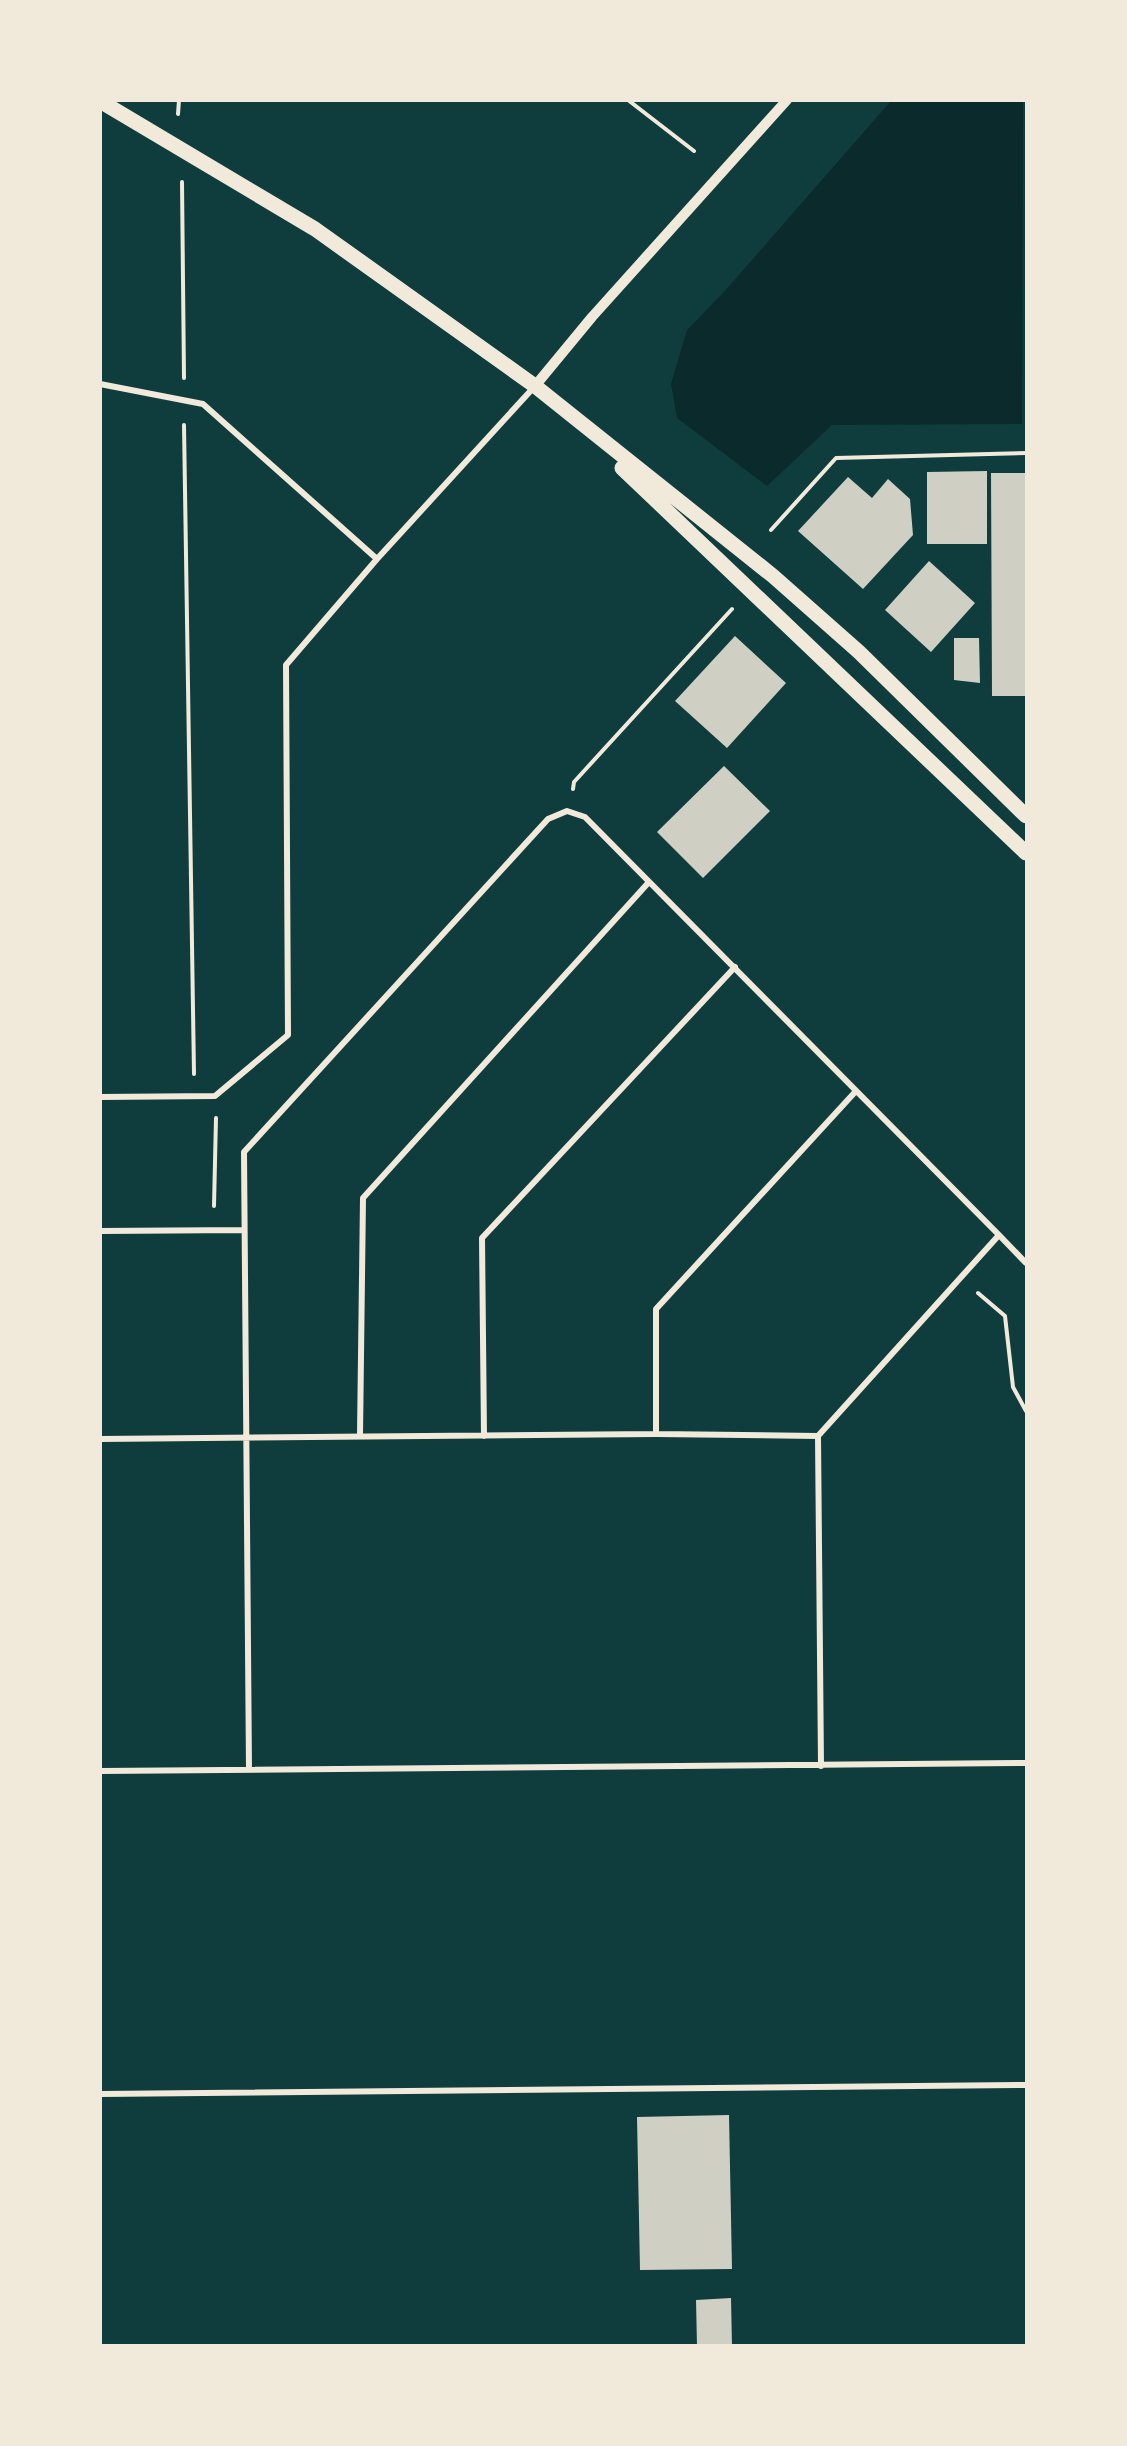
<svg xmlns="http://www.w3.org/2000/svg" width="1127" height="2446" viewBox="0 0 1127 2446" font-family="Inter,sans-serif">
<rect width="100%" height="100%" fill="#0f3d3e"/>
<!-- water -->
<path fill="#0a2a2b" d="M891,101h132l-1,323 -190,1 -65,61 -90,-68 -6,-34 16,-54 37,-38z"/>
<!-- building -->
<path fill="#cfcfc3" d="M987,471v73h-60v-72z
M991,473h35v223h-34z
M848,477l24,21 16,-19 22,20 3,36 -50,54 -65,-58z
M929,561l46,42 -44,49 -46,-42z
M735,636l51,47 -59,65 -52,-47z
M954,638h25l1,45 -26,-3z
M724,766l46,45 -67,67 -46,-46z
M729,2115l3,154 -92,1 -3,-153z
M731,2298l1,48h-35l-1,-46z"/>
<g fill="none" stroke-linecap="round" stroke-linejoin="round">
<!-- path -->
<path stroke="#f1e9da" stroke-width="4" d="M628,100l66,51
M178,114l1,-14
M182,182l2,196
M184,425l10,649
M771,530l65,-72 190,-5
M573,789l1,-7 158,-173
M214,1206l2,-88
M978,1293l27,23 8,71 13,24"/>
<!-- minor -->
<path stroke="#f1e9da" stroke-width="6" d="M100,384l103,20 174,155 158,-173
M100,1097l115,-1 73,-61 -2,-370 91,-106
M100,1231l144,-1
M999,1235l27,28
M656,1434v-125l200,-218
M360,1435l3,-237 286,-316
M484,1436l-2,-198 253,-271
M100,1439l556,-5 162,2
M249,1770l-5,-618 304,-333 19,-8 18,6 414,418 -181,201 3,330
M100,1771l926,-8
M100,2094l926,-9"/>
<!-- tertiary -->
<path stroke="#f1e9da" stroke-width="10" d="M535,386l57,-69 195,-217"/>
<!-- primary -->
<path stroke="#f1e9da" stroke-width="15" d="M100,101l215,128 220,157 238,190 86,76 167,164
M622,468l404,385"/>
</g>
<!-- border -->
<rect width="1127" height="2446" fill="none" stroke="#f1e9da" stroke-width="204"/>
</svg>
